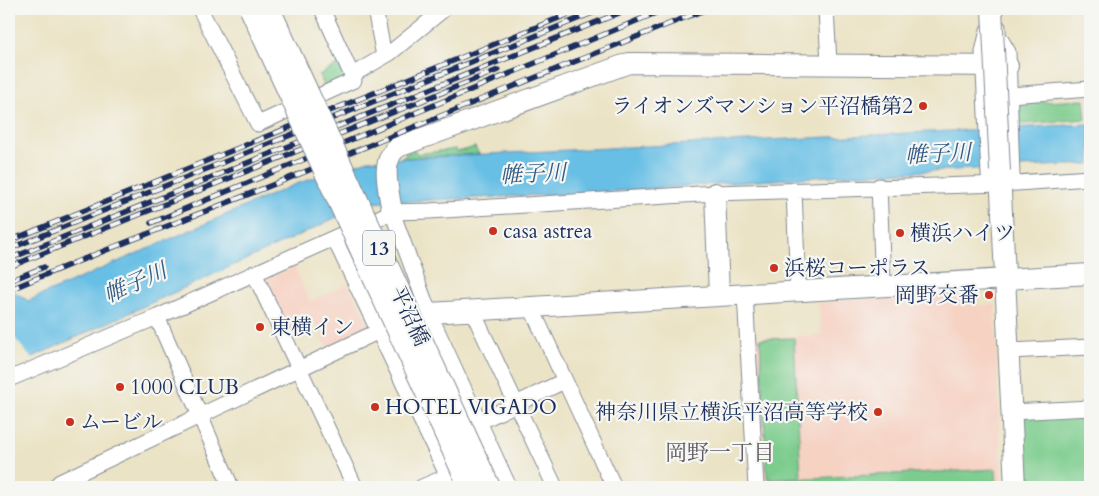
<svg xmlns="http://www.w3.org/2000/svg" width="1099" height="496" viewBox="0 0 1099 496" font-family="Cardo,'Noto Serif JP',serif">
<rect width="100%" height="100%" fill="#f6f6f2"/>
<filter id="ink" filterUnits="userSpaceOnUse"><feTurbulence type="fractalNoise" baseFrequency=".02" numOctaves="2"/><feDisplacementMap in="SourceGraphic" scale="10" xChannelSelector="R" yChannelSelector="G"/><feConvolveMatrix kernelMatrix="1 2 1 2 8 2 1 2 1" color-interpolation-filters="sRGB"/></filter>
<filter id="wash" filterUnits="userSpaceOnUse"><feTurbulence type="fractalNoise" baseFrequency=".0096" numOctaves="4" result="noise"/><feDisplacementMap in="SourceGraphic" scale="20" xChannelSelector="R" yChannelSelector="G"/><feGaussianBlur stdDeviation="1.12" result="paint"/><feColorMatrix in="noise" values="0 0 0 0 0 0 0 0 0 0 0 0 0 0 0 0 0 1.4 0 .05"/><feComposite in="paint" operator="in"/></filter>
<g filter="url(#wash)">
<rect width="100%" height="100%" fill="#ebe3c5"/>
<!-- built -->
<path fill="#f6d2c3" d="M294,266l16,36 38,-18 23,45 -43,19 -12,-25 -30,14 -26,-55z
M977,293l1,13 17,-2 7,183h-242l-7,-149 68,-3 -3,-33z"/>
<!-- green -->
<path fill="#7bcc8d" stroke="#4b7e76" d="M341,63l7,15 -22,11 -7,-14z
M1084,100l2,19 -65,5 -2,-17 6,-4z
M475,147l4,7 -79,4 14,-9 3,5 39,-5 1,3z
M794,338l7,139 -34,1 -7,-139z
M1090,412v75h-65l-4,-71z
M996,469l1,18h-227l-1,-7z"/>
<!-- water -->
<path fill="#68bfe5" stroke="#4277a2" d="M1090,124v40l-232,10 -270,19 -224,10 -49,25 -306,140v-80l19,13 268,-117 72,-24z"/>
<!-- pier -->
<path fill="#ebe3c5" d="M9,331l23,28 -23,12z"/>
</g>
<g filter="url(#ink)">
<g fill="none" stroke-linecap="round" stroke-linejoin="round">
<defs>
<path id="street" d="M200,9l58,115 96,-44 -32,-71
M375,9l9,47
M826,9l3,54
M998,27v8l10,17 4,125 -11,7
M988,30l-5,22 6,123 12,9
M352,75l38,-22 54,-44
M1009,95l81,-6
M879,186l4,99
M794,190l4,100
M392,212l37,101 80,174
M334,238l119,249
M254,273l101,214
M745,294l11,193
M531,307l83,180
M472,310l83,177
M157,317l74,170
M1008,351l82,-4
M9,379l148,-62 235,-105 37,-1 286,-18 286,-9 89,-6
M1011,412l79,-4
M479,422l85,-41
M55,487l5,-5 319,-151 24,-9
M422,487l26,-11"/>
<path id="secondary" d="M1000,171l15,316
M715,193l4,102
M392,212c-3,-22 -13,-51 6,-65l231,-84 379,3
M429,313l661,-39"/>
</defs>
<!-- street casing -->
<use href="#street" stroke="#838992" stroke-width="17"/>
<!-- secondary casing -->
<use href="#secondary" stroke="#838992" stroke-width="22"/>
<!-- street -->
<use href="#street" stroke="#fff" stroke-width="15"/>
<!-- secondary -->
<use href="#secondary" stroke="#fff" stroke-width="20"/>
<defs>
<path id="rail" d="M151,223l514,-214
M9,241l572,-232
M9,249l593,-240
M9,259l620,-250
M9,267l489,-197
M9,281l35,-14
M9,290c95,-41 192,-76 288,-115 136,-56 272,-112 410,-166"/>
</defs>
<!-- rail casing -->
<use href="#rail" stroke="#1b2f5e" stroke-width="5.5"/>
<!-- rail -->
<use href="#rail" stroke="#f6f6f2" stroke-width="4" stroke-dasharray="11" stroke-linecap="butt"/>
<defs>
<path id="secondary-bridge" d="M992,9l8,162"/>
<path id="primary-bridge" d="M251,9l219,478
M269,9l220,478"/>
</defs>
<!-- secondary-bridge casing -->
<use href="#secondary-bridge" stroke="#838992" stroke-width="22" stroke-linecap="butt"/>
<!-- primary-bridge casing -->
<use href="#primary-bridge" stroke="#838992" stroke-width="24" stroke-linecap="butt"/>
<!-- secondary-bridge -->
<use href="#secondary-bridge" stroke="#fff" stroke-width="20"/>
<!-- primary-bridge -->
<use href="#primary-bridge" stroke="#fff" stroke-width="22"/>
</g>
</g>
<!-- markers -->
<g fill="#c8321e" stroke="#f6f6f2" stroke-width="2">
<circle cx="923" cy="106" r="5"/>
<circle cx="493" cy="231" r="5"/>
<circle cx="900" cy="233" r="5"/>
<circle cx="774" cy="268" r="5"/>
<circle cx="989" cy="295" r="5"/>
<circle cx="260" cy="327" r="5"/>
<circle cx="120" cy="387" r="5"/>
<circle cx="375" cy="407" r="5"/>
<circle cx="878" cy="412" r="5"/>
<circle cx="70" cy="422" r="5"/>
</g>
<g text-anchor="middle" stroke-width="4.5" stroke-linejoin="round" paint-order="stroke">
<!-- shield labels -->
<rect fill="#f6f6f2" stroke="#5d6b8a" stroke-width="1" x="363" y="230.5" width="32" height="35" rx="4"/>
<g font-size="20" font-weight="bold" fill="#1b2f5e">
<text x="379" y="255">13</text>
</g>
<!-- poi labels -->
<g font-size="21" fill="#1b2f5e" stroke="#f6f6f2" text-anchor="start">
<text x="913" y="113" text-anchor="end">ライオンズマンション平沼橋第2</text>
<text x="503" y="238">casa astrea</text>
<text x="910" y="240">横浜ハイツ</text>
<text x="784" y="275">浜桜コーポラス</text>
<text x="979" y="302" text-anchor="end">岡野交番</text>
<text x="270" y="334">東横イン</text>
<text x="130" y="394">1000 CLUB</text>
<text x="385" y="414">HOTEL VIGADO</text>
<text x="868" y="419" text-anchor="end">神奈川県立横浜平沼高等学校</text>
<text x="80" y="429">ムービル</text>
</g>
<!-- street labels -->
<g font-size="21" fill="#1b2f5e" stroke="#f6f6f2">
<text transform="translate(410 316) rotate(65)" y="7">平沼橋</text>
</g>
<!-- water labels -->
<g font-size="22" font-style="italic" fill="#325a86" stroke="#f6f6f2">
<text transform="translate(938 153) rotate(-3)" y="8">帷子川</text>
<text transform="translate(533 173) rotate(-3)" y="8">帷子川</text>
<text transform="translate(135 282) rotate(-24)" y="8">帷子川</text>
</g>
<!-- neighbourhood labels -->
<g font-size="22" fill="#615c65" stroke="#f6f6f2">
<text x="720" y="460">岡野一丁目</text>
</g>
</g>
<!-- margin -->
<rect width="1099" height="496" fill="none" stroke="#f6f6f2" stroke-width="30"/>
</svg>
